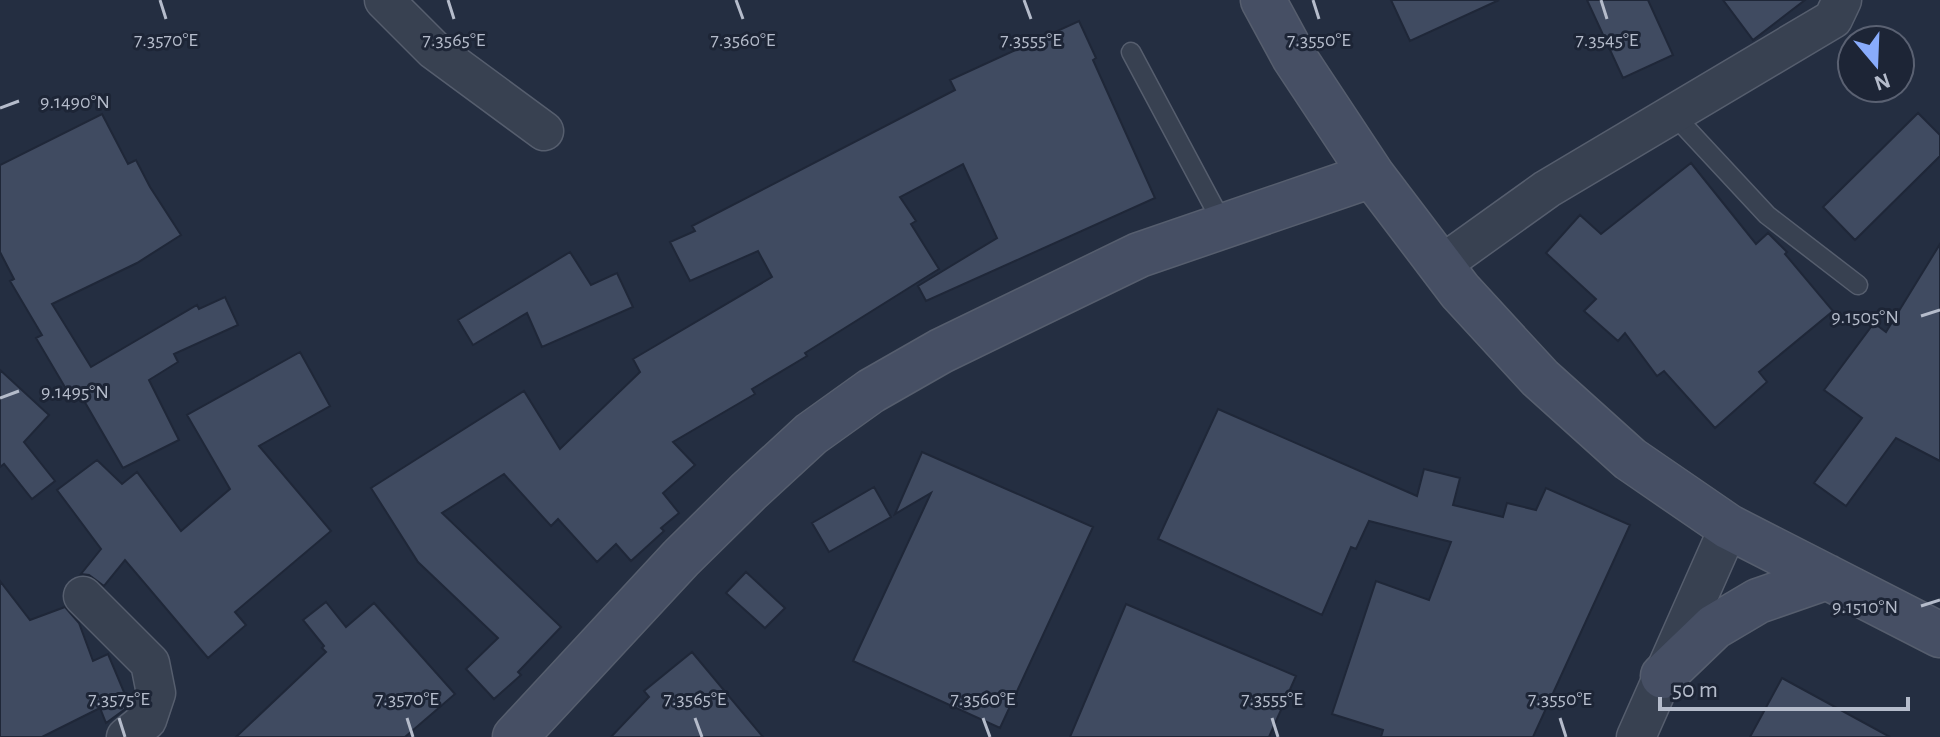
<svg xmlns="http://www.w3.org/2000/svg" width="1940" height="737" viewBox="0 0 1940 737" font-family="'Alegreya Sans',sans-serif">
<rect width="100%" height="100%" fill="#242e41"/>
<!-- building -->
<path fill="#404b61" stroke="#1f2738" stroke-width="2" d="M1391,0h108l-89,41z
M1587,0h61l25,55 -50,23z
M1723,0h82l-52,40z
M1079,21l17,37 -3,2 62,138 -229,103 -8,-15 79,-48 -34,-74 -63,33 16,24 -5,3 28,45 -134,84 2,3 -55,33 3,5 -82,48 22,23 -32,28 16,20 -18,15 3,3 -33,30 -15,-17 -19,18 -39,-43 -7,7 -47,-52 -62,39 119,114 -43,45 3,3 -27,24 -28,-30 32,-31 -80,-76 -47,-74 153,-97 36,58 80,-77 -7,-13 139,-82 -14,-26 -68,30 -20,-39 25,-11 -3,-5 263,-136 -5,-10z
M1918,113l22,22v21l-85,84 -32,-33z
M102,114l26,50 8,-4 14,27 31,48 -44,28 -85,41 39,63 106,-62 2,4 26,-12 13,28 -64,29 4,8 -29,18 30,60 -56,28 -47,-81 -7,7 -33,-56 6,-3 -32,-54 4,-2 -14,-27v-87z
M1691,163l65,81 12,-11 19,19 -2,2 48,57 -74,61 8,10 -52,46 -51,-57 -7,5 -32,-43 -7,8 -34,-30 12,-12 -50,-46 34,-38 21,19z
M1940,244v217l-44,-23 -50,68 -32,-23 48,-65 -38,-28 50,-67 12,9z
M570,252l21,33 26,-12 16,34 -91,40 -15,-34 -54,32 -15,-25z
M300,352l30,54 -71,40 72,85 -96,81 11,13 -38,33 -83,-98 -21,26 -15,-11 -8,-1 20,-25 -44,-59 40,-30 25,24 15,-12 44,59 49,-42 -43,-74z
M0,370l49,45 -25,27 31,39 -23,18 -28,-35 -4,3z
M1218,409l199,87 7,-27 36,9 -7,27 50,12 4,-14 29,7 10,-22 84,37 -97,212h-152l2,-7 -51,-16 44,-133 53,19 22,-58 -82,-21 -13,28 -5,-2 -29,68 -164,-76z
M922,452l171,75 -93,201 -147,-67 78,-168 -36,21z
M874,487l17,30 -62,35 -17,-29z
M746,572l39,36 -20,20 -39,-35z
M0,581l30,39 35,-13 14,16 14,38 15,-7 21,50 -1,3 -22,16 -6,-15 -58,29h-42z
M326,602l20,25 28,-24 81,91 -50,43h-169l90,-85 -4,-4 2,-2 -21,-26z
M1126,604l170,72 -27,61h-199z
M692,652l71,85h-152l38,-40 -5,-6z
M1782,678l108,59h-140z"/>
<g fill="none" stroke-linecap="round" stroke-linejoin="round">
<defs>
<path id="lane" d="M1131,52l93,174
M1673,114l94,101 91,70"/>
<path id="street" d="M384,0l50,50 110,81
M1441,265l106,-76 286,-170 9,-19
M83,596l67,67 6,30 -9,27 -21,17
M1636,737l93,-210"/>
<path id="secondary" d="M1263,0l31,57 78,118 88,116 80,87 90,81 99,68 211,108
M1663,676l51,-49 44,-26 69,-24
M515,737l166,-179 68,-67 62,-57 60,-43 70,-40 198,-96 233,-80"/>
</defs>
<!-- lane casing -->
<use href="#lane" stroke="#565e6e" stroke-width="21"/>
<!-- street casing -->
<use href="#street" stroke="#565e6e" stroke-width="41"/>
<!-- secondary casing -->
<use href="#secondary" stroke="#565e6e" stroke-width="47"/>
<!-- lane -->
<use href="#lane" stroke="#384151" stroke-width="18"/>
<!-- street -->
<use href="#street" stroke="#384151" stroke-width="38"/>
<!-- secondary -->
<use href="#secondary" stroke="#464f64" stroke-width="44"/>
</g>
<!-- ticks -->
<path fill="none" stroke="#b5bccb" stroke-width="3" d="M160,0l6,19M448,0l6,19M736,0l7,19M1024,0l7,19M1313,0l6,19M1601,0l6,19M0,108l19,-7M1921,316l19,-6M0,398l19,-7M1921,606l19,-6M119,718l6,19M407,718l6,19M695,718l7,19M983,718l7,19M1272,718l6,19M1560,718l6,19"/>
<g font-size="20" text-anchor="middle" fill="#b5bccb" stroke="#1d2536" stroke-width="6" stroke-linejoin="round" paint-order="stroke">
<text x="166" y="46">7.3570°E</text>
<text x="1319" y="46">7.3550°E</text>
<text x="454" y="46">7.3565°E</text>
<text x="743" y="46">7.3560°E</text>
<text x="1031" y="46">7.3555°E</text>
<text x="1607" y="46">7.3545°E</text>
<text x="75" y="108">9.1490°N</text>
<text x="1865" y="323">9.1505°N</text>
<text x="75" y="398">9.1495°N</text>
<text x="1865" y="613">9.1510°N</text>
<text x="119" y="705">7.3575°E</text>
<text x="407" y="705">7.3570°E</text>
<text x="695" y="705">7.3565°E</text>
<text x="983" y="705">7.3560°E</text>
<text x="1272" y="705">7.3555°E</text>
<text x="1560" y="705">7.3550°E</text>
</g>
<!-- north arrow -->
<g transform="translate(1876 64) rotate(161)"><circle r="38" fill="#1d2536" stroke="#5a6172" stroke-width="2"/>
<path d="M0-6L14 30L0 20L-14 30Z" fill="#89acfc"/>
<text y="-12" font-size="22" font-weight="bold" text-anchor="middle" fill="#b5bccb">N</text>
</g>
<!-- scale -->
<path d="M1660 697v12h248v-12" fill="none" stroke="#b5bccb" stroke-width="4"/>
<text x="1672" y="697" font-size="24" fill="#b5bccb" stroke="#1d2536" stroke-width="6" paint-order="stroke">50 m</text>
</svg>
